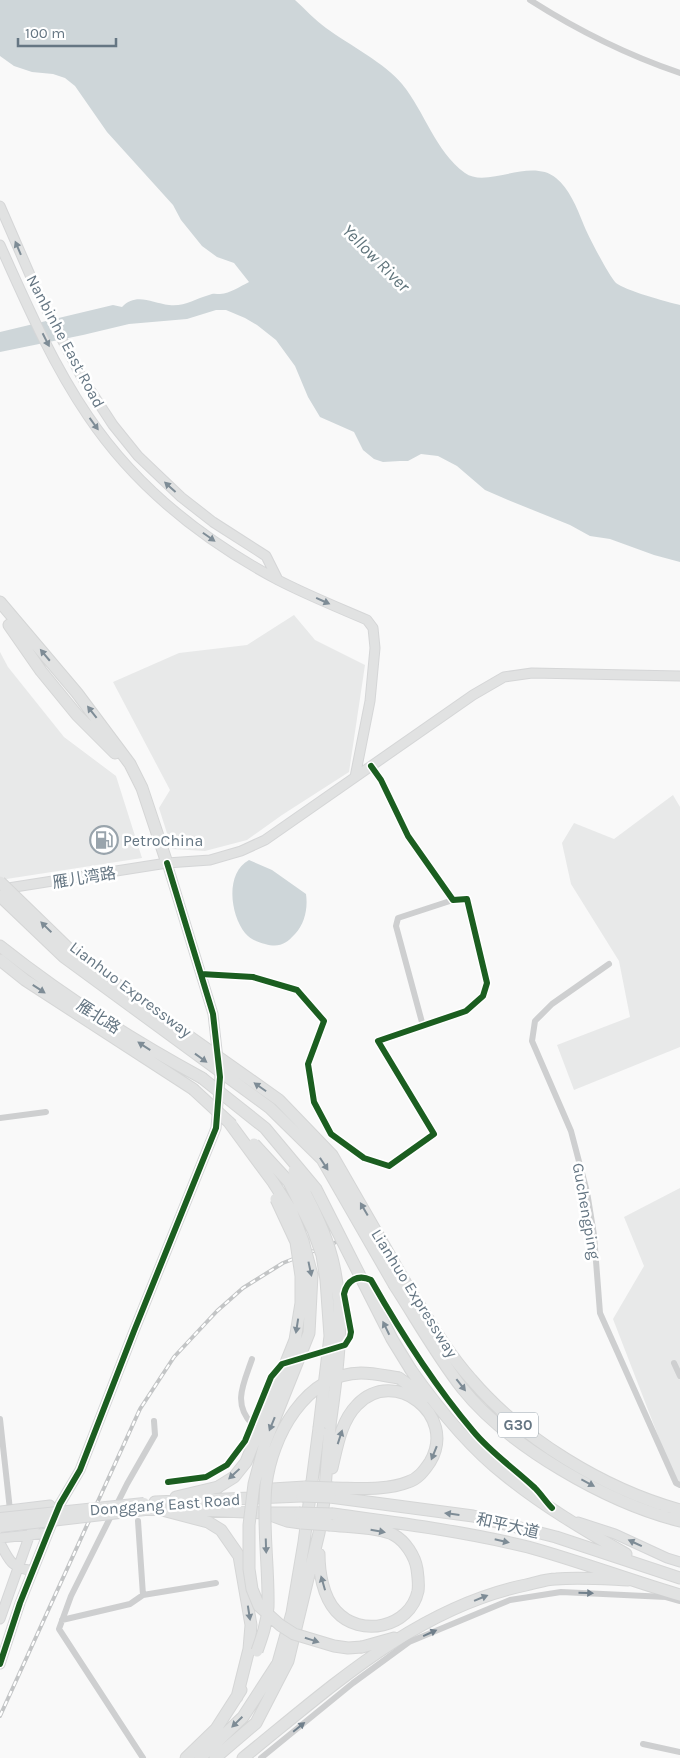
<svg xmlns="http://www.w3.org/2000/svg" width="680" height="1758" viewBox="0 0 680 1758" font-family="Karla,'Noto Sans SC',sans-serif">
<rect width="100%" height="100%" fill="#f9f9f9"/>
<!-- built -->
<path fill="#e8e9e9" d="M294,615l21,25 50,25 -16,107 -67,43 -35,25 -42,11 -33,-2 -13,-41 11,-18 -57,-108 66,-29 68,-8z
M0,652l8,15 56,70 52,39 26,82 -142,22z
M673,795l7,12v240l-106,43 -17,-45 73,-28 -11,-56 -48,-77 -9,-41 12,-20 40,16z
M680,1188v298l-6,-9 -61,-158 31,-53 -20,-49z"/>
<!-- water -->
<path fill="#ced6d9" d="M0,0h295c10,9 20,20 31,28 22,16 60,36 76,56 23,28 33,67 63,89 22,16 65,-16 91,5 13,10 21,30 27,45 4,11 26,53 33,60 8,7 51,19 64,22v257l-26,-7 -44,-16 -20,-3 -20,-11 -62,-25 -23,-10 -28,-24 -19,-10 -17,-2 -13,7h-8l-17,1 -9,-3 -11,-9 -9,-18 -34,-15 -12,-20 -13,-31 -19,-26 -19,-15 -12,-7 -19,-8h-10l-29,9 -58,5 -46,11 -83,17v-20l113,-27 9,2c14,-15 30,-4 47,-2 15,2 26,-6 40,-10 4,-2 7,-1 11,-1 11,-1 19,-7 29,-12l-15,-19 -17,-6 -15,-11 -21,-26 -8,-15 -66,-73 -32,-46 -10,-8 -12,-4 -21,-2 -18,-6 -14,-10z
M249,860l23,10 34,24c2,14 -1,29 -11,40 -9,10 -16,14 -30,10 -8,-2 -15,-5 -20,-11 -15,-19 -20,-60 4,-73z"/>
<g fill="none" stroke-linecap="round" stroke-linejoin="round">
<defs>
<path id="secondary" d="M0,206l37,85 44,85 32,49 25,31 43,41 32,25 53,34 12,24
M0,245c26,58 52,118 88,171 47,70 115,124 190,164 29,15 59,27 89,40l6,8 2,20 -5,53 -15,76
M2,889l165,-26 43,-3 31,-9 24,-11 208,-145 31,-18 28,-4 148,3
M0,1511l50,-6
M578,1522l37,12 52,24 13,4
M0,1538l48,-5
M0,1543c10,19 11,24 33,28
M0,1619l30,-85 18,-28
M0,1664l20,-61 28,-70 12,-29 20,-34 54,-139 82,-203 4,-51 -7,-63 -46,-151"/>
<path id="primary" d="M145,1510h17"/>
<path id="highway" d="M0,602l77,91 53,71 12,24 25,75
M9,625l32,46 36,44 38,38
M0,946c63,50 132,94 202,132
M0,960l25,20 168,109
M405,1282c21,33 40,68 66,97 51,60 133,110 209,131
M395,1286c22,34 42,70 67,102 47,59 146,115 218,133
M411,1370c26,37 58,77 94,105 37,30 79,55 121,79
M399,1378l27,19
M332,1468c5,-21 9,-47 25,-63 37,-39 101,10 73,57 -6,9 -12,17 -22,20 -22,9 -52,6 -75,6
M256,1490l49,-3
M176,1497l42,-10
M330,1497l143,19 83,21 124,41
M155,1502l147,-6
M178,1509l89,4h32
M162,1510l46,12 13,8 18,26 12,69 -2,24 -12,48
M333,1514c65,9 130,17 195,33 51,14 101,33 152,48
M273,1516l14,5 14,2
M319,1554c0,18 4,43 17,57 24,27 74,17 82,-20 1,-7 0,-15 -1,-22 -2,-13 -12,-28 -23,-34 -14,-8 -48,-8 -64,-10
M362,1647l32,-9
M186,1758l30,-29 25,-39
M200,1758l43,-41 35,-54 14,-50 12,-71 15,-114
M215,1758l41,-35 32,-62 31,-128 5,-32 6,-76
M243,1758c86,-69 172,-150 283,-173 10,-2 20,-6 30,-6 24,-2 49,0 72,1"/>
</defs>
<!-- secondary casing -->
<use href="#secondary" stroke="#d5d6d7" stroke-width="11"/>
<!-- primary casing -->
<use href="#primary" stroke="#d5d6d7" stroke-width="12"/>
<!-- highway casing -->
<use href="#highway" stroke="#d5d6d6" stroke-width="13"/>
<!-- street -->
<path stroke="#cecfd0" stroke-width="6" d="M530,0c47,30 97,55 150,73
M609,964l-57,40 -17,17 -3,20 39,90 16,61 7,43 6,78 76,170 4,2
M201,974l52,3 44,13 27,31 -16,43 6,38 17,32 33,24 25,8 45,-32 -56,-93 88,-30 17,-15 4,-13 -20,-84 -14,1 -45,-64 -27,-56 -10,-14
M423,1026l-27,-100 2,-8 55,-18
M0,1118l46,-6
M297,1360l44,-13 7,-6 3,-9 -7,-38c3,-14 14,-20 27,-14 30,53 63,105 102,152 21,25 50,43 72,68
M674,1363l6,13
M0,1419l10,91
M252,1424c-20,-21 -8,-41 0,-65
M168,1482l38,-5 21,-12 18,-24 26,-64 12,-13
M138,1521l5,74
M62,1620l68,-16 13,-9 73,-12
M643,1744l37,8
M143,1758l-84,-129 12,-33 56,-112 28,-49 -1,-14
M261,1758l92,-75 56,-41 101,-42 51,-8 105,5 14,4"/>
<!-- secondary -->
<use href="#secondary" stroke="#e1e2e2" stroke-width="9"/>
<!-- primary -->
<use href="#primary" stroke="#e1e2e2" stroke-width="10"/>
<!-- highway -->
<use href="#highway" stroke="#e1e2e2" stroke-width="11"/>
<defs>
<path id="rail" d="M0,1716l140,-307 34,-52 43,-46 26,-23 40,-25 56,-22"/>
</defs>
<!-- rail casing -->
<use href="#rail" stroke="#c3c5c6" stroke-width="4"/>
<!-- rail -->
<use href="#rail" stroke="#fff" stroke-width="2" stroke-dasharray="5.5" stroke-linecap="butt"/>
<defs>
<path id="primary-bridge" d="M0,1518l144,-15
M0,1527l145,-17"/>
<path id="highway-bridge" d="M0,882l69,67 80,59 130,92 53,55 73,127
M0,896l64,61 206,151 52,51 73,127
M202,1078l63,50 51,61 76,150 19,31
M193,1089l39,36
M228,1121l45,61 18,28 12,31 9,34 -3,58 -44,110 -11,41 -5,41v44l3,20 7,17 21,19 14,9 40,12 14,2 14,-1
M254,1144l35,38 24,48 9,25 4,25 4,56 -11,92
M294,1171c14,28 30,56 38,87 14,54 6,112 -2,167
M218,1487l16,-10 12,-15 49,-122 6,-37v-27l-5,-34 -20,-43
M305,1487l28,1
M302,1496l28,1
M299,1513l34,1
M301,1523l29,2
M257,1651c5,-14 10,-28 11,-44 1,-40 -6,-81 -2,-122 6,-49 39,-111 95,-112 13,0 25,3 38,5"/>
</defs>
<!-- primary-bridge casing -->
<use href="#primary-bridge" stroke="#d5d6d7" stroke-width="12" stroke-linecap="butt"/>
<!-- highway-bridge casing -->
<use href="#highway-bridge" stroke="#d5d6d6" stroke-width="13" stroke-linecap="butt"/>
<!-- primary-bridge -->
<use href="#primary-bridge" stroke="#e1e2e2" stroke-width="10"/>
<!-- highway-bridge -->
<use href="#highway-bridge" stroke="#e1e2e2" stroke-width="11"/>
<defs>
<path id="cycleway" d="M201,974l52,3 44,13 27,31 -16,43 6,38 17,32 33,24 25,8 45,-32 -56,-93 88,-30 17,-15 4,-13 -20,-84 -14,1 -45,-64 -27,-56 -10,-14
M168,1482l38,-5 21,-12 18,-24 26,-64 11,-13 63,-19 5,-8 1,-5 -7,-38c3,-14 14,-20 27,-14 30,53 63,105 102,151 18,22 42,38 62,57 6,6 11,14 17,20
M0,1664l20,-61 28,-70 12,-29 20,-34 54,-139 82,-203 4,-51 -7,-63 -46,-151"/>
</defs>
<!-- cycleway casing -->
<use href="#cycleway" stroke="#fff" stroke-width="9"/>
<!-- cycleway -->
<use href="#cycleway" stroke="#1b5e20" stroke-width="6"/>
</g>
<!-- one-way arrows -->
<defs><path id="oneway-solid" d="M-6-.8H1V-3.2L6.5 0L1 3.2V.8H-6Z" transform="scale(1.25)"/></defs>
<g fill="#7e8c96">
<use href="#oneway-solid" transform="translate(18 248) rotate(-113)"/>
<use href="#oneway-solid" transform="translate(46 340) rotate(63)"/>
<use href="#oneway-solid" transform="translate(94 424) rotate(54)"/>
<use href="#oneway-solid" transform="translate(170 487) rotate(-138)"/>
<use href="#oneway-solid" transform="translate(209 537) rotate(35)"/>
<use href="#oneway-solid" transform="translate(323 601) rotate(24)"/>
<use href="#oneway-solid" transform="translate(45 655) rotate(-130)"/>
<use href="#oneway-solid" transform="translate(92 712) rotate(-128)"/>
<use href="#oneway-solid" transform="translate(46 927) rotate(-136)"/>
<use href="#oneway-solid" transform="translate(39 989) rotate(33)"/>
<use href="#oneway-solid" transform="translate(144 1046) rotate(-147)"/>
<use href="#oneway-solid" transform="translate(201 1058) rotate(36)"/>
<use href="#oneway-solid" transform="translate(260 1087) rotate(-145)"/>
<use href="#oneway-solid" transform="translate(324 1164) rotate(57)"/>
<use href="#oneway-solid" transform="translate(364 1209) rotate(-120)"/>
<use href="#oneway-solid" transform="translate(310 1269) rotate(78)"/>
<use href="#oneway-solid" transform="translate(297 1326) rotate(99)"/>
<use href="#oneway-solid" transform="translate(386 1328) rotate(-116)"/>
<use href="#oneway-solid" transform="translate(461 1385) rotate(52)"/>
<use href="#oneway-solid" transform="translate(272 1424) rotate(112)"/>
<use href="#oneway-solid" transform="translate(340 1437) rotate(-72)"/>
<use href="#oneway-solid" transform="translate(434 1453) rotate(112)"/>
<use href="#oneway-solid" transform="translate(234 1474) rotate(137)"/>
<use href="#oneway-solid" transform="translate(588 1483) rotate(28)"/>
<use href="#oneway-solid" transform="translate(452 1514) rotate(-173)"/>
<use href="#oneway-solid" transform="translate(378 1531) rotate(10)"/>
<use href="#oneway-solid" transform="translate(502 1541) rotate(13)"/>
<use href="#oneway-solid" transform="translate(635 1543) rotate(-155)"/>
<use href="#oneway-solid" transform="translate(266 1546) rotate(88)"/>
<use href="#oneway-solid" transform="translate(323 1583) rotate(-106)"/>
<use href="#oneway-solid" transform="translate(481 1598) rotate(-22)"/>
<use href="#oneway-solid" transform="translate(249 1613) rotate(81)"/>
<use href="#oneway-solid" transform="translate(312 1640) rotate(18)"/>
<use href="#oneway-solid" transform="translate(237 1722) rotate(136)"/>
</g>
<g fill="#707f8b">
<use href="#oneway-solid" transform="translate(586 1593) rotate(2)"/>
<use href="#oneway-solid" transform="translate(430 1633) rotate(-24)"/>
<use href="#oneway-solid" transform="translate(299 1727) rotate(-39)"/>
</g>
<!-- icons -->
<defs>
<symbol id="fuel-ring" viewBox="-11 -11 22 22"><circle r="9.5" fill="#fff" stroke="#99a4ac" stroke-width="1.5"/><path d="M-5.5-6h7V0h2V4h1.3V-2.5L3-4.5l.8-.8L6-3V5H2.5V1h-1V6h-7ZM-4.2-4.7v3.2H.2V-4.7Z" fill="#99a4ac"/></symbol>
</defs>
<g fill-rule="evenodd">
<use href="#fuel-ring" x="88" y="824" width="32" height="32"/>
</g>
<g text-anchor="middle" stroke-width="5" stroke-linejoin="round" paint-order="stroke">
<!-- shield labels -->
<rect fill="#fff" stroke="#939fa8" stroke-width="1" x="498" y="1412.5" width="40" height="25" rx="4"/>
<g font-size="15" font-weight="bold" fill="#657683">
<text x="518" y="1430">G30</text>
</g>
<!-- street labels -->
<g font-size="16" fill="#657683" stroke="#fff">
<text transform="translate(66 341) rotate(62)" y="6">Nanbinhe East Road</text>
<text transform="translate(84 877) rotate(-9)" y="6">雁儿湾路</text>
<text transform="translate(131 989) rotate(37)" y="6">Lianhuo Expressway</text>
<text transform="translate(99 1016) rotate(33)" y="6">雁北路</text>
<text transform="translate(587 1211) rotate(80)" y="6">Guchengping</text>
<text transform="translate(415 1293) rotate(58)" y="6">Lianhuo Expressway</text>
<text transform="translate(165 1504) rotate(-4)" y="6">Donggang East Road</text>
<text transform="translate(508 1525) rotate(13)" y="6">和平大道</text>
</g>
<!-- poi labels -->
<g font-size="16" fill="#657683" stroke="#fff" text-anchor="start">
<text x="123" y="846">PetroChina</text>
</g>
<!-- water labels -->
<g font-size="18" font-style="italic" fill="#60757c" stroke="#fff">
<text transform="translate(376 258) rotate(45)" y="6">Yellow River</text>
</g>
</g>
<!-- scale -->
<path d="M18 38v8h98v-8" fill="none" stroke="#657683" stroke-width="2.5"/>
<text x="25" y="38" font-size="15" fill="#657683" stroke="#ffffff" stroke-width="4" paint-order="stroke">100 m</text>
</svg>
